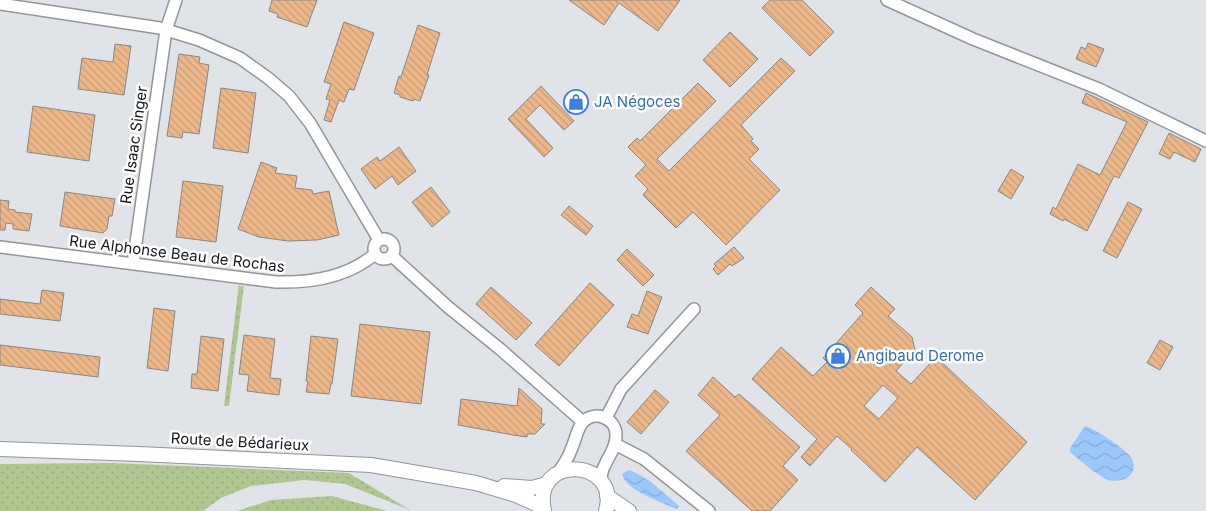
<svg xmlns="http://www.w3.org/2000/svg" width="1206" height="511" viewBox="0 0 1206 511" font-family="Inter,sans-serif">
<defs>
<pattern id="grass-dots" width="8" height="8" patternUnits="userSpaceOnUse" patternTransform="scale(1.25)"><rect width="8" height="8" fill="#b0c691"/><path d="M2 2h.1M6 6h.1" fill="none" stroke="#97aa7c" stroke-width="1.8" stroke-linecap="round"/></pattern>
<pattern id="water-waves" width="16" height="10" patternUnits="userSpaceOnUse" patternTransform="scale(1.25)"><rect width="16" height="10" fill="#9ac8fa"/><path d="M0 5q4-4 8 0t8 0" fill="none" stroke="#84abd6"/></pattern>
<pattern id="building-back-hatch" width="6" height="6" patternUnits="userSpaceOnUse" patternTransform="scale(1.25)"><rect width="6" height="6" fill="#ecb789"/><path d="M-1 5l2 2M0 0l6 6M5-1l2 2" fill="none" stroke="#ca9d76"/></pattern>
</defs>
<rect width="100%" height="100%" fill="#e0e4e8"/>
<!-- grass -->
<path fill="url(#grass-dots)" d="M239,284l2,3 3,-2 -15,121h-5z
M111,463l238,10 61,37 -65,-26 -41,-4 -53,6 -30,12 -18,13h-203v-47z
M332,496l55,15h-150l34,-11z"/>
<!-- water -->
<path fill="url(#water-waves)" d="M1085,426c10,3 42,23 47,33 8,18 -14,27 -28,19 -12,-7 -23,-17 -34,-26v-4z
M629,470c19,7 35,23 50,36l-2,3c-14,-6 -52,-19 -55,-35z"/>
<!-- building -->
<path fill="url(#building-back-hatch)" stroke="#8a8683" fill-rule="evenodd" d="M272,0h45l-10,27 -30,-10 1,-3 -9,-3z
M569,0h111l-22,31 -39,-28 -15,22z
M770,0h32l32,32 -24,24 -48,-48z
M344,22l30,11 -20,57 -5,-1 -5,13 -5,-2 -8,22 -7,-2 6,-20 -4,-1 5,-15 -7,-2z
M418,25l22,8 -13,42h2l-9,26 -6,-2 -1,2 -13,-4v-2l-6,-2 5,-17 2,1z
M730,32l28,27 -28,28 -27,-27z
M1088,43l16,6 -8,18 -20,-8 5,-12 5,2z
M115,44l16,2 -7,49 -46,-6 4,-31 31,4z
M179,54l21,3 -1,6 10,2 -10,69 -16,-2 -1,6 -15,-2z
M781,58l14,13 -54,54 12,14 -2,2 8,8 -10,10 31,31 -54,55 -33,-33 -17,16 -33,-33 5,-6 -13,-13 11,-11 -18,-18 9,-9 3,3 58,-58 18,18 -59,58 12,12z
M541,86l33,35 -10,9 -24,-25 -14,14 27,29 -9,9 -36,-38z
M221,88l35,5 -8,60 -35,-5z
M1086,93l62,29 -29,56 -5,-2 -27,55 -23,-12 -1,2 -13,-7 3,-7 3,2 22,-45 22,11 27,-53 -45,-19z
M33,106l62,9 -6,46 -62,-9z
M1169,133l32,16 -6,13 -21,-10 -4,7 -11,-5z
M399,147l17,24 -18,14 -6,-9 -17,13 -14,-20 16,-12 3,4z
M261,162l16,6 -2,5 22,3 -2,12 17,2 1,4 16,-3 10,44 -22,5 -29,1 -29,-4 -21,-8z
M1011,169l13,8 -13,22 -13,-8z
M183,181l40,5 -7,56 -40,-5z
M431,187l19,25 -18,15 -20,-25z
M65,192l50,7 -3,17h-3l-2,13 -4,4 -43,-7z
M0,200l9,1 -1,8 7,1v2l17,2 -3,17 -16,-2v-5l-7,-1 -1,7h-5z
M1128,202l14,7 -25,49 -14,-7z
M569,206l24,20 -7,9 -25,-20z
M734,247l10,11 -12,8 -2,-2 -12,11 -5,-6 3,-3 -2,-2z
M627,249l27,26 -11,11 -26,-26z
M590,283l24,22 -55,61 -24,-21z
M491,287l41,36 -16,17 -40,-36z
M871,287l24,22 -7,7 24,21 3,13 -19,21 15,13 25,-27 91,85 -52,58 -58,-53 -32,35 -34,-32 1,-1 -15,-13 -27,30 -9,-9 16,-18 -65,-60 29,-32 32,29 14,-14 -4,-4 40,-45 -8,-8zM883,385l15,13 -19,21 -15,-13z
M42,290l22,3 -4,28 -60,-7v-15l40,5z
M647,291l15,6 -14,37 -21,-7 5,-13 6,2z
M154,308l21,3 -7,60 -21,-3z
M360,324l70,8 -9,72 -70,-8z
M244,335l31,4 -5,39 11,1 -2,16 -32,-4 2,-16 -10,-1z
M201,336l23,3 -6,52 -27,-3 1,-14h5z
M311,336l27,3 -6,45h-1l-2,10 -23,-2 2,-11h-2z
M1160,340l13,7 -13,23 -13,-7z
M0,345l100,12 -2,20 -98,-12z
M713,377l22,20 4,-3 61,53 -17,19 15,14 -28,31h-18l-66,-60 34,-36 -22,-20z
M519,388l23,21 -1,15h4l-10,10h-8v3l-14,-2 -55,-10 3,-26 56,7z
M655,390l14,12 -28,32 -14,-12z"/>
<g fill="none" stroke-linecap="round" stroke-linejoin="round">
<defs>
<path id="minor" d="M887,0l86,39 126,50 107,52
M0,4l160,24 39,12 41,18 28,20 21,18 21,27 69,117
M374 249a10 10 0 1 1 20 0a10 10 0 1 1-20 0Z
M0,247l276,35c35,1 72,-5 99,-28
M392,256l56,51 52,42 83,73
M133,264l33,-234 10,-30
M606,418l15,-29 73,-80
M615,444l29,15 65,52
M557,474c6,-8 11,-15 14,-24 4,-8 6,-22 12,-28 12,-13 34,-3 33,14 0,12 -7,19 -11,29 -3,4 -3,10 -5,15"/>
<path id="major" d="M0,449l139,5 232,11 105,18 40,12 20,9 8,6
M504,486l28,2 15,-4
M607,496l22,15
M544,511c-13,-58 77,-53 62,0"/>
</defs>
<!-- minor casing -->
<use href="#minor" stroke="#929599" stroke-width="14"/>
<!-- major casing -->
<use href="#major" stroke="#929599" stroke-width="16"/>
<!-- minor -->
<use href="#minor" stroke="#fff" stroke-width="11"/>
<!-- major -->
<use href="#major" stroke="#fff" stroke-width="14"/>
</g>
<!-- icons -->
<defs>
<symbol id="shop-ring" viewBox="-11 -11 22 22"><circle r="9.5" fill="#fff" stroke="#3f7fe0" stroke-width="1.5"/><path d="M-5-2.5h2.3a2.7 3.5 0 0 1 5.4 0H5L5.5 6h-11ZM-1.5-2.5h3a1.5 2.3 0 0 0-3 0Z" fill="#3f7fe0"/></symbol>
</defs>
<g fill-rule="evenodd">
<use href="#shop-ring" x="562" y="88" width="28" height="28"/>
<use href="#shop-ring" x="824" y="342" width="28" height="28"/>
</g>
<g text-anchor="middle" stroke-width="5" stroke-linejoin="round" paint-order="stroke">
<!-- shop labels -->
<g font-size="15" fill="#366cbe" stroke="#fff" text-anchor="start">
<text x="594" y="107">JA Négoces</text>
<text x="856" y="361">Angibaud Derome</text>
</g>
<!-- street labels -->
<g font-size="15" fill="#18191b" stroke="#fff">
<text transform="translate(134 145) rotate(-82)" y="5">Rue Isaac Singer</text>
<text transform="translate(177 254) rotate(7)" y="5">Rue Alphonse Beau de Rochas</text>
<text transform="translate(240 442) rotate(3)" y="5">Route de Bédarieux</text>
</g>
</g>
</svg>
